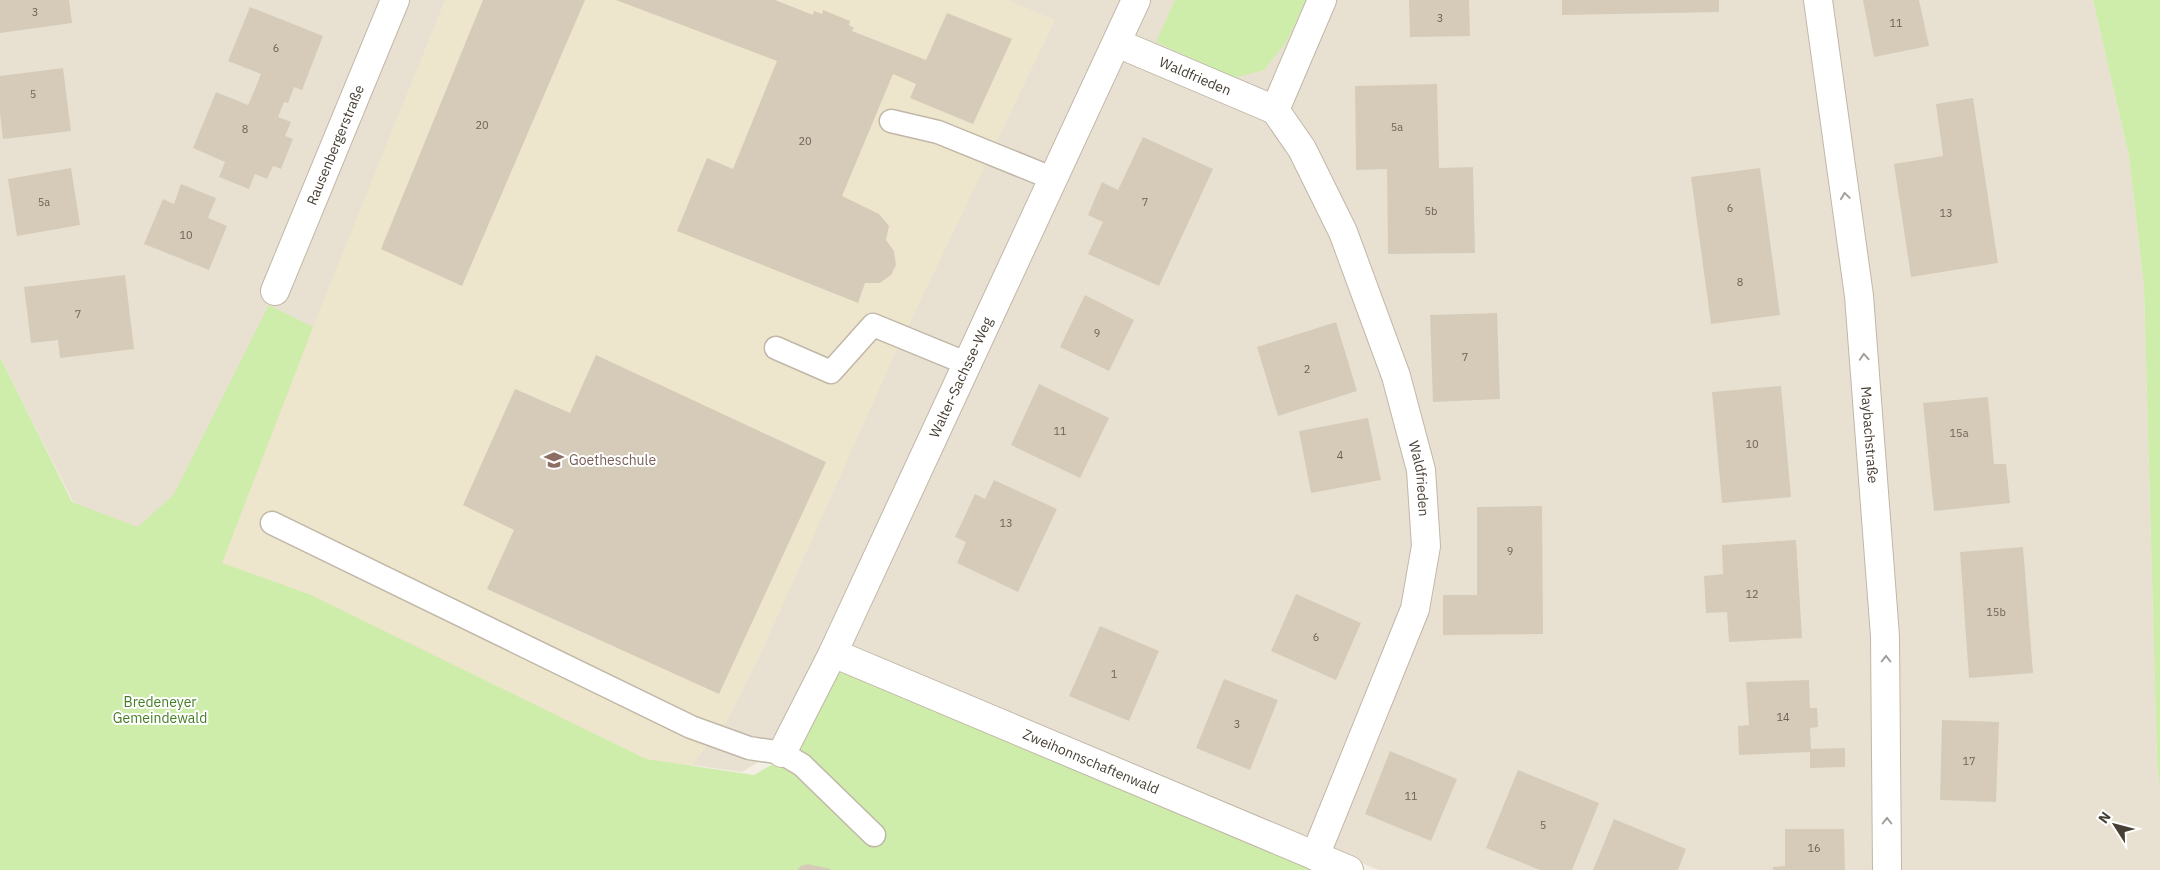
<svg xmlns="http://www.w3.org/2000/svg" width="2160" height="870" viewBox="0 0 2160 870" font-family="'IBM Plex Sans',sans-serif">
<rect width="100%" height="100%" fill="#f4efe5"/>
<!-- residential -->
<path fill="#e8e1d2" d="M0,0h2093l36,156 15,131 13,475 3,27v81h-781l-548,-220 -51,99 -38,23 -96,-13 -573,-257 -73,-145z"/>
<!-- education -->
<path fill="#eee5cd" d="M445,0h563l47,20 -162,338 -131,293 -35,70 -36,45 -45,-7 -424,-196 91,-236z"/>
<!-- green -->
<path fill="#ceecaa" d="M1175,0h131l-19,41 -23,29 -30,8 -78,-36z
M2093,0h67v789l-3,-27 -13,-475 -15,-131z
M269,305l44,22 -91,236 89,32 335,164 108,16 31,-18 52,-97 482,210h-1319v-513l72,145 66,25 36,-33z"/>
<!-- building -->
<path fill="#d6cbb9" d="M0,0h69l3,23 -72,10z
M483,0h102l-123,286 -81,-37z
M616,0h159l38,15 1,-4 8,3 1,-4 27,11 -1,4 5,3 -2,3 74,29 21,-47 65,26 -39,85 -63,-26 6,-14 -23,-10 -51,122 37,18 10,12 -3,14 8,11 2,14 -5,10 -11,8h-15l-7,20 -181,-72 30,-73 26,11 44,-108z
M1409,0h60l1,36 -60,1z
M1562,0h157v12l-157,3z
M1863,0h56l10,46 -55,11z
M250,7l73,29 -21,54 -8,-3 -6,16 -4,-1 -6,15 13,5 -6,14 8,3 -12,30 -8,-3 -6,13 -12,-5 -6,15 -30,-12 6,-15 -32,-14 23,-56 32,13 7,-16 6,-15 -33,-13z
M63,68l8,63 -68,8 -3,-26v-37z
M1437,84l2,84 34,-1 2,86 -87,1 -1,-85 -31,1 -1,-84z
M1973,98l25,165 -87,14 -17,-113 49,-8 -7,-52z
M1143,137l70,32 -54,117 -71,-32 15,-32 -15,-7 14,-33 16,8z
M71,168l9,57 -63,11 -9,-57z
M1760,168l20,147 -69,9 -20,-147z
M181,184l35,14 -8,20 19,8 -18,44 -65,-26 19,-45 11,5z
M125,275l9,74 -74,9 -2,-18 -27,3 -7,-56z
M1085,295l49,25 -25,51 -49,-24z
M1497,313l3,86 -67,3 -3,-87z
M1336,322l21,69 -79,25 -21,-69z
M596,355l230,107 -107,232 -232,-105 27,-59 -51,-25 52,-116 55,24z
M1039,384l70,34 -29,60 -69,-33z
M1781,386l10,111 -69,6 -10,-111z
M1988,397l6,67h12l4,39 -76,8 -11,-108z
M1368,418l13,62 -70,13 -12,-62z
M994,480l63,29 -39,83 -61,-29 9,-21 -11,-5 20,-43 10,5z
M1542,506l1,128 -100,1v-40h34v-88z
M1796,540l6,98 -73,4 -2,-30 -21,1 -2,-37 19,-2 -1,-29z
M2023,547l10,126 -64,5 -9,-126z
M1296,594l65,29 -25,57 -65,-29z
M1100,626l59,25 -30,70 -60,-25z
M1224,679l54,21 -28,70 -54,-22z
M1809,680l1,28h7l1,19 -8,1 1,21 34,-1v19l-35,1v-16l-71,3 -1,-29 11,-1 -3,-43z
M1942,720l57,2 -3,80 -56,-2z
M1390,751l67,28 -26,62 -66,-27z
M1518,770l81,33 -27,67h-32l-54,-22z
M1614,819l72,30 -8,21h-85z
M1785,829h59l1,41h-72v-3l12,-1z
M808,864l22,5v1h-33l4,-4z"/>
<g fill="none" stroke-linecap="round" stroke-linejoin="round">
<defs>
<path id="lane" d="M891,121l47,11 116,47
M776,348l55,24 42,-47 95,39
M272,523l419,204 58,21 33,5 20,12 72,70"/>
<g id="street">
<path id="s1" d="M1818,0l41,296 26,340 2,234"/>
<path id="s2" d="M1117,43l158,67 47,-110"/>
<path id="s3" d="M1275,110l27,39 41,83 53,144 25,94 5,76 -11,63 -100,247"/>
<path id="s4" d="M275,291l120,-291"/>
<path id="s5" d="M833,653l516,217"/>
<path id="s6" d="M782,753l51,-100 303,-653"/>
</g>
</defs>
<!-- lane casing -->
<use href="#lane" stroke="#c0b7a7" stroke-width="25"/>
<!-- street casing -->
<use href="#street" stroke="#c0b7a7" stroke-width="30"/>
<!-- lane -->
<use href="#lane" stroke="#fff" stroke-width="22"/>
<!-- street -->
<use href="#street" stroke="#fff" stroke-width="28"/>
</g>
<!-- one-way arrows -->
<defs><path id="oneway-chevron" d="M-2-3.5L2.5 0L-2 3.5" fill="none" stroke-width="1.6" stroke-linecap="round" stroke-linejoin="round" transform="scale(1.25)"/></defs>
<g stroke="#a39f9a">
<use href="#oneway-chevron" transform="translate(1845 196) rotate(-98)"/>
<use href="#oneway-chevron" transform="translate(1864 357) rotate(-94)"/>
<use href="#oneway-chevron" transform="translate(1886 659) rotate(-90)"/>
<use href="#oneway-chevron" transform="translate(1887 821) rotate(-90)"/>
</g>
<!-- icons -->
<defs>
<symbol id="school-bare" viewBox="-9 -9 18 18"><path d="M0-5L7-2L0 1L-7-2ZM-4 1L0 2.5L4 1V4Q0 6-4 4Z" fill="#8d6e63" stroke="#fff" stroke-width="2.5" paint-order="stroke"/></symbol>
</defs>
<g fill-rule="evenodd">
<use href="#school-bare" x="540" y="446" width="28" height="28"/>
</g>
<g text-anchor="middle" stroke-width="4" stroke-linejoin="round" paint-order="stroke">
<!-- number labels -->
<g font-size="11" fill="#6b6255">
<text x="35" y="16">3</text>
<text x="1440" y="22">3</text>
<text x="1896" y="27">11</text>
<text x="276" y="52">6</text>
<text x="33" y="98">5</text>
<text x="482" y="129">20</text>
<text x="1397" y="131">5a</text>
<text x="245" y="133">8</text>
<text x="805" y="145">20</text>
<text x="44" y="206">5a</text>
<text x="1145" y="206">7</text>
<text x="1730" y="212">6</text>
<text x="1431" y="215">5b</text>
<text x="1946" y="217">13</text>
<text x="186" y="239">10</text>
<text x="1740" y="286">8</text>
<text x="78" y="318">7</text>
<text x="1097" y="337">9</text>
<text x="1465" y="361">7</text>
<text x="1307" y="373">2</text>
<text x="1060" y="435">11</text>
<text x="1959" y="437">15a</text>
<text x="1752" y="448">10</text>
<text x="1340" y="459">4</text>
<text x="1006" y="527">13</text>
<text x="1510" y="555">9</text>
<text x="1752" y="598">12</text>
<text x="1996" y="616">15b</text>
<text x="1316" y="641">6</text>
<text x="1114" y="678">1</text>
<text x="1783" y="721">14</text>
<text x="1237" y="728">3</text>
<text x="1969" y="765">17</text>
<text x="1411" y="800">11</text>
<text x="1543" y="829">5</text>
<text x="1814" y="852">16</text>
</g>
<!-- street labels -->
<g font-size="14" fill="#473f34" stroke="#fff">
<text dy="5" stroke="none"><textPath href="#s2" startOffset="85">Waldfrieden</textPath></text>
<text dy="5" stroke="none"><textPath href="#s4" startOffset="158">Rausenbergerstraße</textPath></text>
<text dy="5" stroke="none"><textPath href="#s6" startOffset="416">Walter-Sachsse-Weg</textPath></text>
<text dy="5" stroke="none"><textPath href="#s1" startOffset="438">Maybachstraße</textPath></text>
<text dy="5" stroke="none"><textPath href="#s3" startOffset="399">Waldfrieden</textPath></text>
<text dy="5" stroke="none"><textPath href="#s5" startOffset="280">Zweihonnschaftenwald</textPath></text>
</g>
<!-- education labels -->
<g font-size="14" fill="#785e54" stroke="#fff" text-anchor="start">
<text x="569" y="465">Goetheschule</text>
</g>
<!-- park labels -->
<g font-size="14" fill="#457d23" stroke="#fff">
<text x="160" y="707">Bredeneyer<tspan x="160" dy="16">Gemeindewald</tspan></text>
</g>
</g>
<!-- north arrow -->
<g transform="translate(2115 825) rotate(306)" stroke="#ffffff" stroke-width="4" paint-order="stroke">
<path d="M0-4L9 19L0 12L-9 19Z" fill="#473f34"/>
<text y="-8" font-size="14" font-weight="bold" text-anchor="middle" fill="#473f34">N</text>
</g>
</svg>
